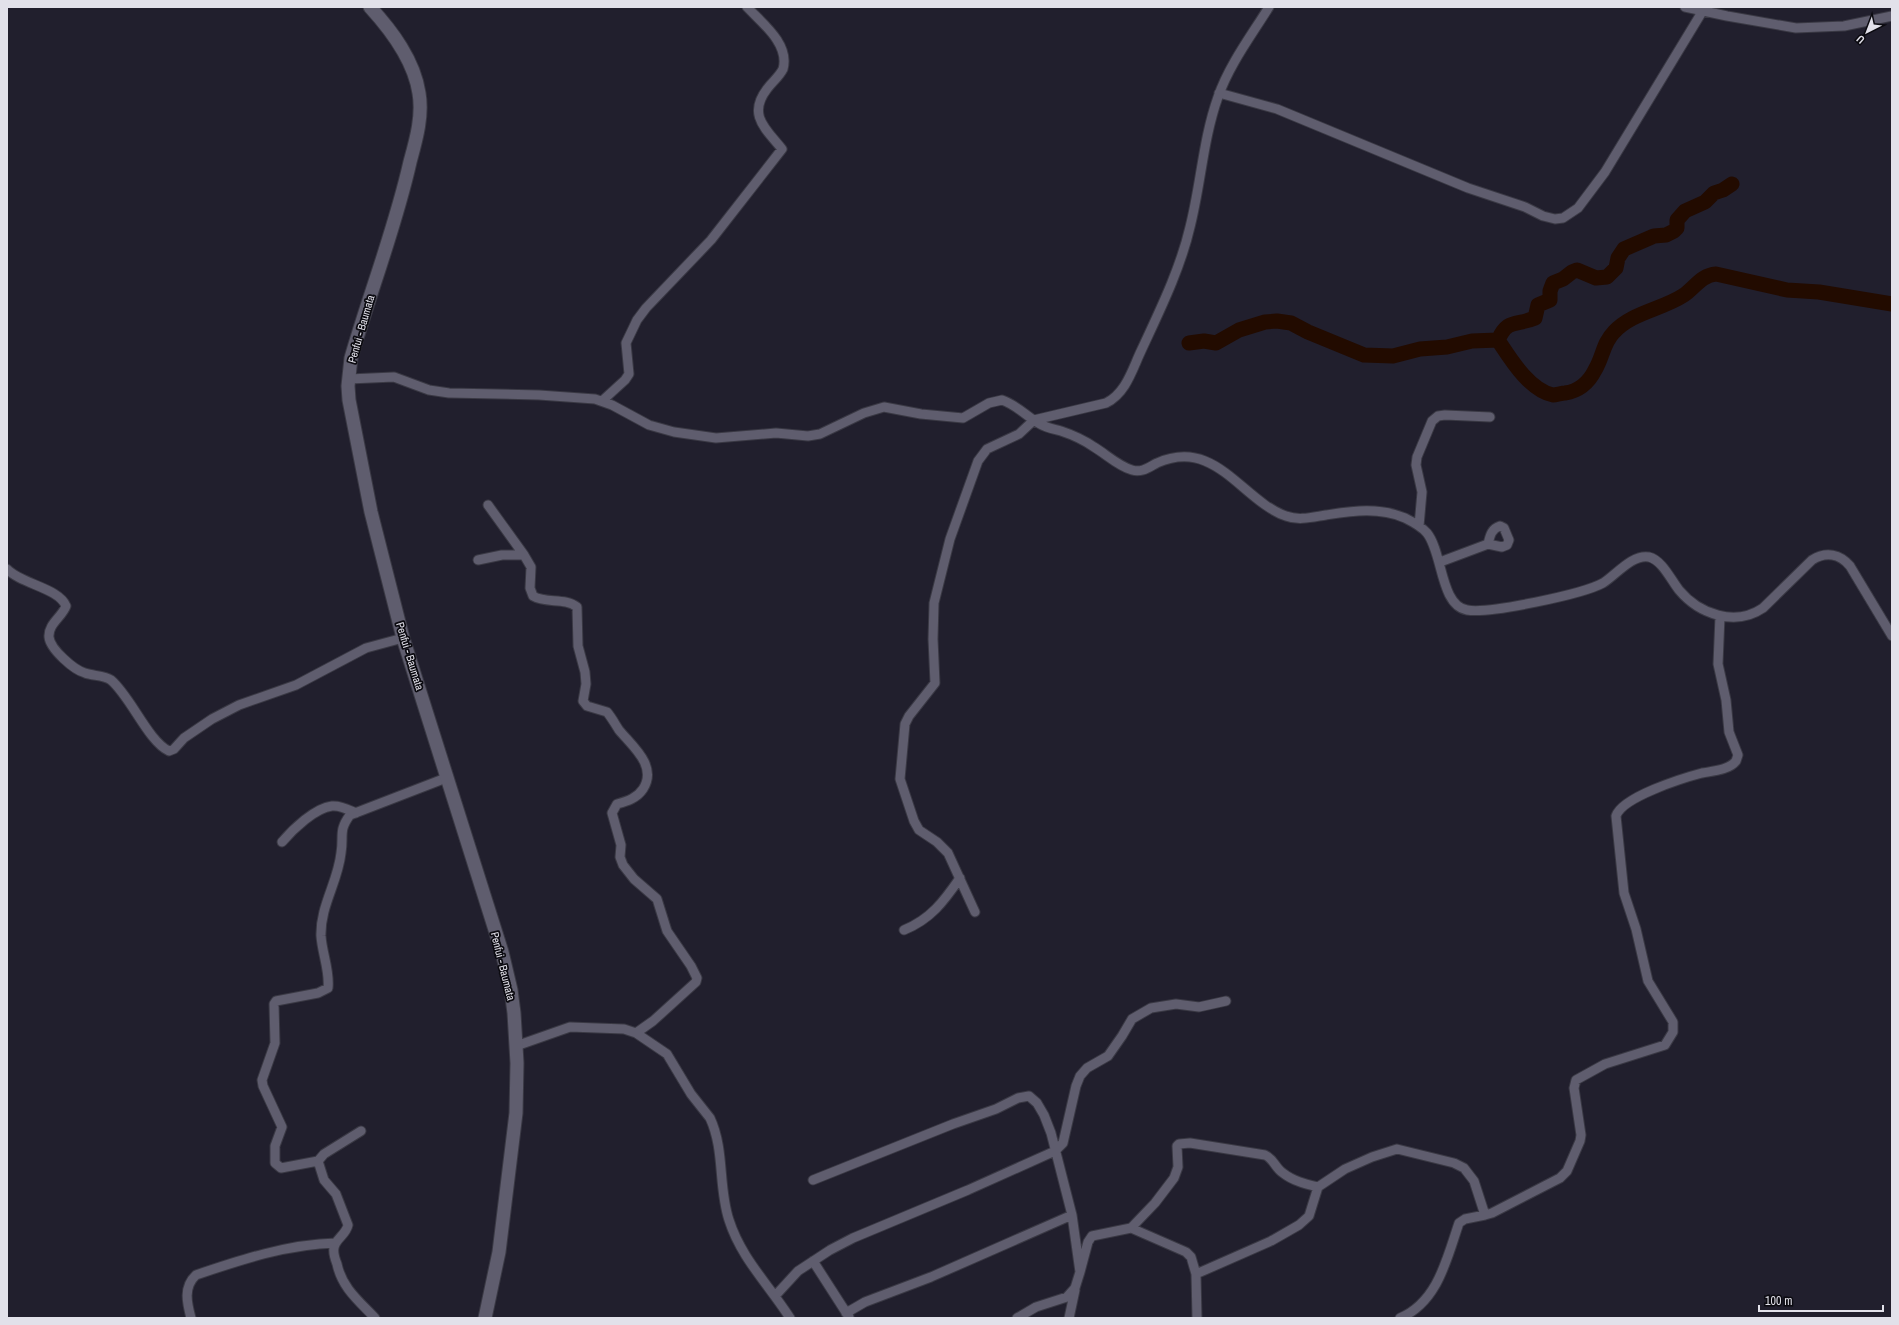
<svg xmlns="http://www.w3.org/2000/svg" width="1899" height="1325" viewBox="0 0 1899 1325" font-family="'Archivo Narrow',sans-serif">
<rect width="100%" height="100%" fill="#211f2d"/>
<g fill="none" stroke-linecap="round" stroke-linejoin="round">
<!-- river -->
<path stroke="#220b00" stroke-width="15" d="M1498,340c10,-22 18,-14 37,-22l3,-13 12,-5v-9l3,-8 10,-4 9,-7 5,-2 19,8 11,-1 9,-9 2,-10 6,-9 30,-13 12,-1 8,-4 3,-3v-8l8,-9 20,-9 9,-9 9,-3 9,-6
M1189,343l15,-2 12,2 23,-13 26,-8 12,-1 14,2 17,9 56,23 29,1 27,-7 27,-2 25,-6 26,-1c12,18 31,50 55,55 3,0 9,-2 12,-2 14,-2 24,-11 30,-23 8,-13 8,-27 19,-38 19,-20 47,-22 70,-37 11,-8 18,-20 32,-21l71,16 32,2 73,12"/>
<defs>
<path id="street" d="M1685,7l42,9 69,12 48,-2 48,-10
M1219,93l58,16 191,79 57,19 18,9 12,3 8,-1 15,-10 27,-36 97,-160
M349,379l45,-2 35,13 20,3 90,2 56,4 17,6 37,20 25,7 42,6 60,-5 32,3 12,-2 44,-21 20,-6 37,7 42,4 26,-15 13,-3c15,5 25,17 38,24 7,4 14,5 21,7 12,4 23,9 33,16 12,7 24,19 38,23 10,3 17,-3 25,-7 16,-7 31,-9 48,-2 28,11 53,46 81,55 13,5 27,1 40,-1 27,-4 53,-8 79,3 8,4 17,9 22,15 16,20 13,72 40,77 22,4 116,-16 136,-27 13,-8 29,-29 46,-26 13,3 22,23 30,33 20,24 56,37 84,18l49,-48c14,-9 28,-6 38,6l42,70
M602,401l23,-21 4,-6 -3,-31 11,-23 9,-12 65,-68 71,-91c-16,-20 -35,-34 -15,-60 5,-7 12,-12 16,-20 7,-25 -21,-46 -36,-62
M488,505l36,50
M1419,526l3,-34 -6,-27 1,-8 15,-36 6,-5 7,-1 45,2
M478,560l24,-5h22l7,12 -1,21 3,8c13,8 32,1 44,11l1,39 7,26 1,12 -3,17 4,5 20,6c5,6 8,12 12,18 13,16 39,36 24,59 -6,9 -15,12 -26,15l-5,9 9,32 -1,12 3,8 11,14 23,20 10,32 24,35 6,12 -1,4 -43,39 -17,12
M1440,562l48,-18 14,3 5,-2 2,-5 -5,-12 -4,-2c-9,3 -10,10 -12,18
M7,569c14,15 52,19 59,37 -4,11 -18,18 -17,31 1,12 25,33 36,36 8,3 19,2 26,7 20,17 37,61 58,71l5,-2 10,-11 28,-19 27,-14 57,-20 70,-37 37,-10
M282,842c11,-13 33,-34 50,-36 9,-1 17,4 24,7
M975,912l-27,-59 -11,-11 -18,-12 -5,-9 -14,-42 5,-55 4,-8 26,-33 -2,-44 1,-36 16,-64 28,-78 9,-12 32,-15 15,-14 72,-17c20,-10 26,-33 35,-52 18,-39 39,-81 49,-124 11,-43 13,-88 28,-130 11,-32 33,-61 51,-90
M904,930c27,-11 40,-29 56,-52
M516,1046l54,-19 54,2 12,4 31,21 24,40 19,24c15,32 8,69 19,102 12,38 40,65 61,98
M361,1131l-37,23 -6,7 6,19 12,14 12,31c-2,10 -13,14 -14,23 -1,5 1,11 3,16 5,24 22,37 38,54
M318,1161l-37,7 -6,-5v-17l7,-19 -19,-41 -1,-6 13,-37 -1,-39 2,-3 42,-8 10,-5c2,-17 -6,-35 -7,-52 -1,-30 17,-54 20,-83 3,-17 -3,-22 9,-38l96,-37
M813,1180l140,-56 43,-15 22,-11 11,-2 8,7 7,12 7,18 21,82 8,57 -5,16 -8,9 -31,10 -19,11
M1318,1187l27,-18 27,-12 25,-8 57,14 10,5 10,13 11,34 7,-2 68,-35 7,-7 13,-30 1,-6 -7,-47 2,-8 29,-16 60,-19 8,-13v-10l-25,-41 -12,-52 -12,-36 -8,-77c6,-19 67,-38 86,-43 11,-2 27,-3 34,-12l2,-6 -9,-23 -3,-32 -8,-36 2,-48
M1131,1228l55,24 5,5 5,17
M813,1261l36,56
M1080,1272l8,-30 4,-6 39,-8 24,-25 19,-25 4,-11 -1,-21 2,-2 11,-1 75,12c9,4 10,13 18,18 10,8 23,11 35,14l-9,29 -10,9 -28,16 -75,33 1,44
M775,1296l23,-25 32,-21 23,-12 115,-48 87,-39 8,-8 13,-57 4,-10 7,-8 21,-12 14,-20 10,-17 19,-11 25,-4 23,3 27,-6
M846,1313l19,-11 66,-25 141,-62
M191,1318c-4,-15 -8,-31 5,-43 44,-15 92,-31 140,-32
M1069,1318l6,-28
M1400,1318c38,-16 47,-60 59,-95l6,-4 20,-4"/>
<path id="secondary" d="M370,7c22,24 44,53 49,86 4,23 -3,47 -9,69 -15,67 -40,130 -59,196l-3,28 1,14 22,112 32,126 99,314 9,38 3,23 3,50 -1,50 -17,139 -14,66"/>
</defs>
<!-- street casing -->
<use href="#street" stroke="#3a3944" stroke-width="11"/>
<!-- secondary casing -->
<use href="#secondary" stroke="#3a3944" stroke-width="15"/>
<!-- street -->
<use href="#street" stroke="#5f5d6e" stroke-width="9"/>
<!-- secondary -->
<use href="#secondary" stroke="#5f5d6e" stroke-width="13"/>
</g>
<g text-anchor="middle" stroke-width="3.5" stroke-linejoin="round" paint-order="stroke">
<!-- street labels -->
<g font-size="11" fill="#e2e1ea" stroke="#0b0a10">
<text transform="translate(361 329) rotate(-74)" y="4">Penfui - Baumata</text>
<text transform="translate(410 656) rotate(73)" y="4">Penfui - Baumata</text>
<text transform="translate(503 966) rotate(76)" y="4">Penfui - Baumata</text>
</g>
</g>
<!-- border -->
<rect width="1899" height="1325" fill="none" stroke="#e2e1ea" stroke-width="16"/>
<!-- north arrow -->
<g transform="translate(1867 32) rotate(222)" stroke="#0b0a10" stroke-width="3" paint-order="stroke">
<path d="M0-3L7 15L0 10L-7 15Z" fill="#e2e1ea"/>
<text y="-6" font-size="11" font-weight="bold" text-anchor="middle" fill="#e2e1ea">U</text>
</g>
<!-- scale -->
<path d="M1759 1305v6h124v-6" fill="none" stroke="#e2e1ea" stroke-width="2"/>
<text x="1765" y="1305" font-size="12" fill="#e2e1ea" stroke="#0b0a10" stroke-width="3" paint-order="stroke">100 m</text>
</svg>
